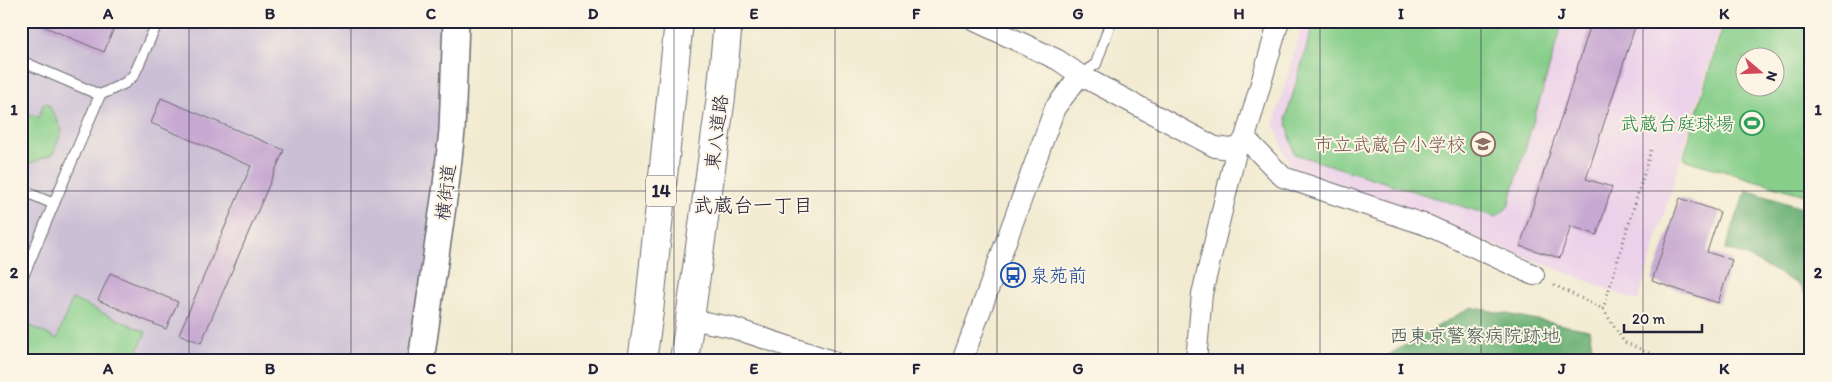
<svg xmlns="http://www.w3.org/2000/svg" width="1832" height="382" viewBox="0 0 1832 382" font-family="Itim,'Klee One',sans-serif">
<rect width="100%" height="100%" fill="#fcf5e5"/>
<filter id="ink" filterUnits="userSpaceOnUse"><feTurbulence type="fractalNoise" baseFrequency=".02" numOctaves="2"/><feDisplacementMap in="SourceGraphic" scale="10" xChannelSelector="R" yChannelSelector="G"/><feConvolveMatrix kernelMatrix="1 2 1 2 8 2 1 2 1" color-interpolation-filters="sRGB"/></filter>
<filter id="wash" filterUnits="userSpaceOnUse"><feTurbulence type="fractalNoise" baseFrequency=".0096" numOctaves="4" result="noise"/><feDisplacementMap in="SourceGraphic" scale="20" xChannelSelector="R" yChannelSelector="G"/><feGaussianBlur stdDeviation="1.12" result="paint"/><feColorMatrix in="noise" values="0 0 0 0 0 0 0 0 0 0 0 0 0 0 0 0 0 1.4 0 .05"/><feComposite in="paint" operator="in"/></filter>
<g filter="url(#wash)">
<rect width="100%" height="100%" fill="#f2ebd1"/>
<!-- built -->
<path fill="#ecd1ea" d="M1303,21h419l-84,280 -349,-136 -15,-42z"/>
<!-- industrial -->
<path fill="#cbbfd5" d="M21,21h428l-1,87 -35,253h-392z"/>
<!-- green -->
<path fill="#86ce8a" stroke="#547862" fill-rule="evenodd" d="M1314,21h249l-55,186 -12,10 -202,-63 -8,-36z
M1724,21h87v176l-128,-38zM1744,58h30v30h-30z
M44,102l5,3 13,25 -9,24 -22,9 -10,-4v-48l18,6z
M72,299l74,33 -13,29h-112v-23l6,-14 30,15z"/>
<!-- forest -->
<path fill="#6cb176" stroke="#476a58" d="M1746,190l65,21v96l-10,-21 -54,-30 -22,-7z
M1471,307l118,23 5,26v5h-216z"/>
<g id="blocks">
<!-- building -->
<path fill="#c7a8d2" d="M31,21h86l-13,31z
M1592,21h45l-51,158 26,8 -15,48 -26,-9 -11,32 -40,-12z
M161,98l123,52 -83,193 -22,-9 72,-168 -100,-43z
M1680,198l40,14 -13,40 25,8 -14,43 -66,-22z
M110,273l68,29 -12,27 -68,-29z"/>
</g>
</g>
<g filter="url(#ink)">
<use href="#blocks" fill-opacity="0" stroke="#6b6870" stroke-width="1"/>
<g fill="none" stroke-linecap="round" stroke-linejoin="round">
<defs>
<path id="service" d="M21,61l79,34
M1080,75l16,-11 15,-43
M21,190l33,14
M21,281l79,-186 25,-12 9,-8 24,-54"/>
<path id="minor" d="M975,21l83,39 22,15 135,72 15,2 9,-2 6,-9 34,-117
M1245,138l38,39 146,49 105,49
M690,319l40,8 102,34
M962,361l93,-253 25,-33
M1196,361l6,-67 35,-146"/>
<path id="tertiary" d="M421,361l25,-176 6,-54 4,-110"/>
<path id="primary" d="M642,361l7,-49 30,-291
M684,361l37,-264 7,-76"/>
</defs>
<!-- service casing -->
<use href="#service" stroke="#6b6870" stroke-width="12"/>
<!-- minor casing -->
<use href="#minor" stroke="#6b6870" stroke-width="22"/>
<!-- tertiary casing -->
<use href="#tertiary" stroke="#6b6870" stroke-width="28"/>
<!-- primary casing -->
<use href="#primary" stroke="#6b6870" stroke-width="30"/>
<!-- path -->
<path stroke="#6b6870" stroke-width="3" stroke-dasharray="1 4" stroke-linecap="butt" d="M1554,285l49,24 21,33 32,14 23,5
M1603,309l48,-159"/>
<!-- service -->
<use href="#service" stroke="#fff" stroke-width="10"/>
<!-- minor -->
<use href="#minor" stroke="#fff" stroke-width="20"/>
<!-- tertiary -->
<use href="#tertiary" stroke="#fff" stroke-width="25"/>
<!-- primary -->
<use href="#primary" stroke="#fff" stroke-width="28"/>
</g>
</g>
<!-- grid -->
<path fill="none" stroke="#22223b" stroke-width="1" stroke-opacity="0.55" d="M189,21v340M351,21v340M512,21v340M674,21v340M835,21v340M997,21v340M1158,21v340M1320,21v340M1481,21v340M1643,21v340M21,191h1790"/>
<!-- icons -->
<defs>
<symbol id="stadium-ring" viewBox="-11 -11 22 22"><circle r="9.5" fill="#fcf5e5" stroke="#2e9e5b" stroke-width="1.5"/><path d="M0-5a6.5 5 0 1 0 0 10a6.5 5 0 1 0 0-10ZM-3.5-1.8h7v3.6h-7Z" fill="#2e9e5b"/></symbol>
<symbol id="school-ring" viewBox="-11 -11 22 22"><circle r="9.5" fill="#fcf5e5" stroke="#8d6e63" stroke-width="1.5"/><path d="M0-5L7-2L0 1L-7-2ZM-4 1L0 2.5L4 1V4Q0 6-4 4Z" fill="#8d6e63"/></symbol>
<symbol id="bus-ring" viewBox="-11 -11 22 22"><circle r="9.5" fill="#fcf5e5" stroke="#1a4fb4" stroke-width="1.5"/><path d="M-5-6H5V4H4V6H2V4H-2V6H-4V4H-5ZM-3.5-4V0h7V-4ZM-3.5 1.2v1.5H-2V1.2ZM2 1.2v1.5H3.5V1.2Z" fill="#1a4fb4"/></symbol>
</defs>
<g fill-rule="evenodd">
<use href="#stadium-ring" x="1738" y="109" width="28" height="28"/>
<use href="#school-ring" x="1469" y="130" width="28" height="28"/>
<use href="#bus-ring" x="999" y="261" width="28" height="28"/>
</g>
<g text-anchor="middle" stroke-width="4" stroke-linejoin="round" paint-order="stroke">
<!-- shield labels -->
<rect fill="#fcf5e5" stroke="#63616e" stroke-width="1" x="646" y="175.5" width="30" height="31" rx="4"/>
<g font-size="18" font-weight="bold" fill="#22223b">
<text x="661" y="197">14</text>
</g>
<!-- leisure labels -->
<g font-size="19" fill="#27864d" stroke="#fcf5e5" text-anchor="end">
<text x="1734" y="130">武蔵台庭球場</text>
</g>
<!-- street labels -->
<g font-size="19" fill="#22223b" stroke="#fcf5e5">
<text transform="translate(716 132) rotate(-83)" y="7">東八道路</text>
<text transform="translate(445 192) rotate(-83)" y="7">横街道</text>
</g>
<!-- education labels -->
<g font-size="19" fill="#785e54" stroke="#fcf5e5" text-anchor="end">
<text x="1466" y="151">市立武蔵台小学校</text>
</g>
<!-- transit labels -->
<g font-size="19" fill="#164399" stroke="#fcf5e5" text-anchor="start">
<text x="1030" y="282">泉苑前</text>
</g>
<!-- park labels -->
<g font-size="19" fill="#405653" stroke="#fcf5e5">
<text x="1475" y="342">西東京警察病院跡地</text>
</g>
<!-- neighbourhood labels -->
<g font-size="20" fill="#22223b" stroke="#fcf5e5">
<text x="753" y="212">武蔵台一丁目</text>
</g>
</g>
<!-- margin -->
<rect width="1832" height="382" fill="none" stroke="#fcf5e5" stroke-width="55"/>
<!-- north arrow -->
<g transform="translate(1760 72) rotate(109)"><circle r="24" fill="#fcf5e5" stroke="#a5a1a1"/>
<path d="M0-4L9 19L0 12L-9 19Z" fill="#d1495b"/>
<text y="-8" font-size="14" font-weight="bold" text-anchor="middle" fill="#22223b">N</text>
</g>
<!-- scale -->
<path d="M1624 324v8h78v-8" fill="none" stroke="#22223b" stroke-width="2.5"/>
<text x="1632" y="324" font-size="15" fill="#22223b" stroke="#fcf5e5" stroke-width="4" paint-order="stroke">20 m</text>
<rect x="28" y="28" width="1776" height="326" fill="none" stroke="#22223b" stroke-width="2"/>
<g font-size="16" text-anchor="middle" font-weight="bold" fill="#22223b">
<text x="108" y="19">A</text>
<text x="270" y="19">B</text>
<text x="431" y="19">C</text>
<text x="593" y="19">D</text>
<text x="754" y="19">E</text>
<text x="916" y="19">F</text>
<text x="1078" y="19">G</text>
<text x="1239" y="19">H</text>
<text x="1401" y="19">I</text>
<text x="1562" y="19">J</text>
<text x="1724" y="19">K</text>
<text x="14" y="115">1</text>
<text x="1818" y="115">1</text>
<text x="14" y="278">2</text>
<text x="1818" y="278">2</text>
<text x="108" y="374">A</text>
<text x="270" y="374">B</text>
<text x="431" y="374">C</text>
<text x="593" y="374">D</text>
<text x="754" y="374">E</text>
<text x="916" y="374">F</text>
<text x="1078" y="374">G</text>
<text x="1239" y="374">H</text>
<text x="1401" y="374">I</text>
<text x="1562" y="374">J</text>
<text x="1724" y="374">K</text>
</g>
</svg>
